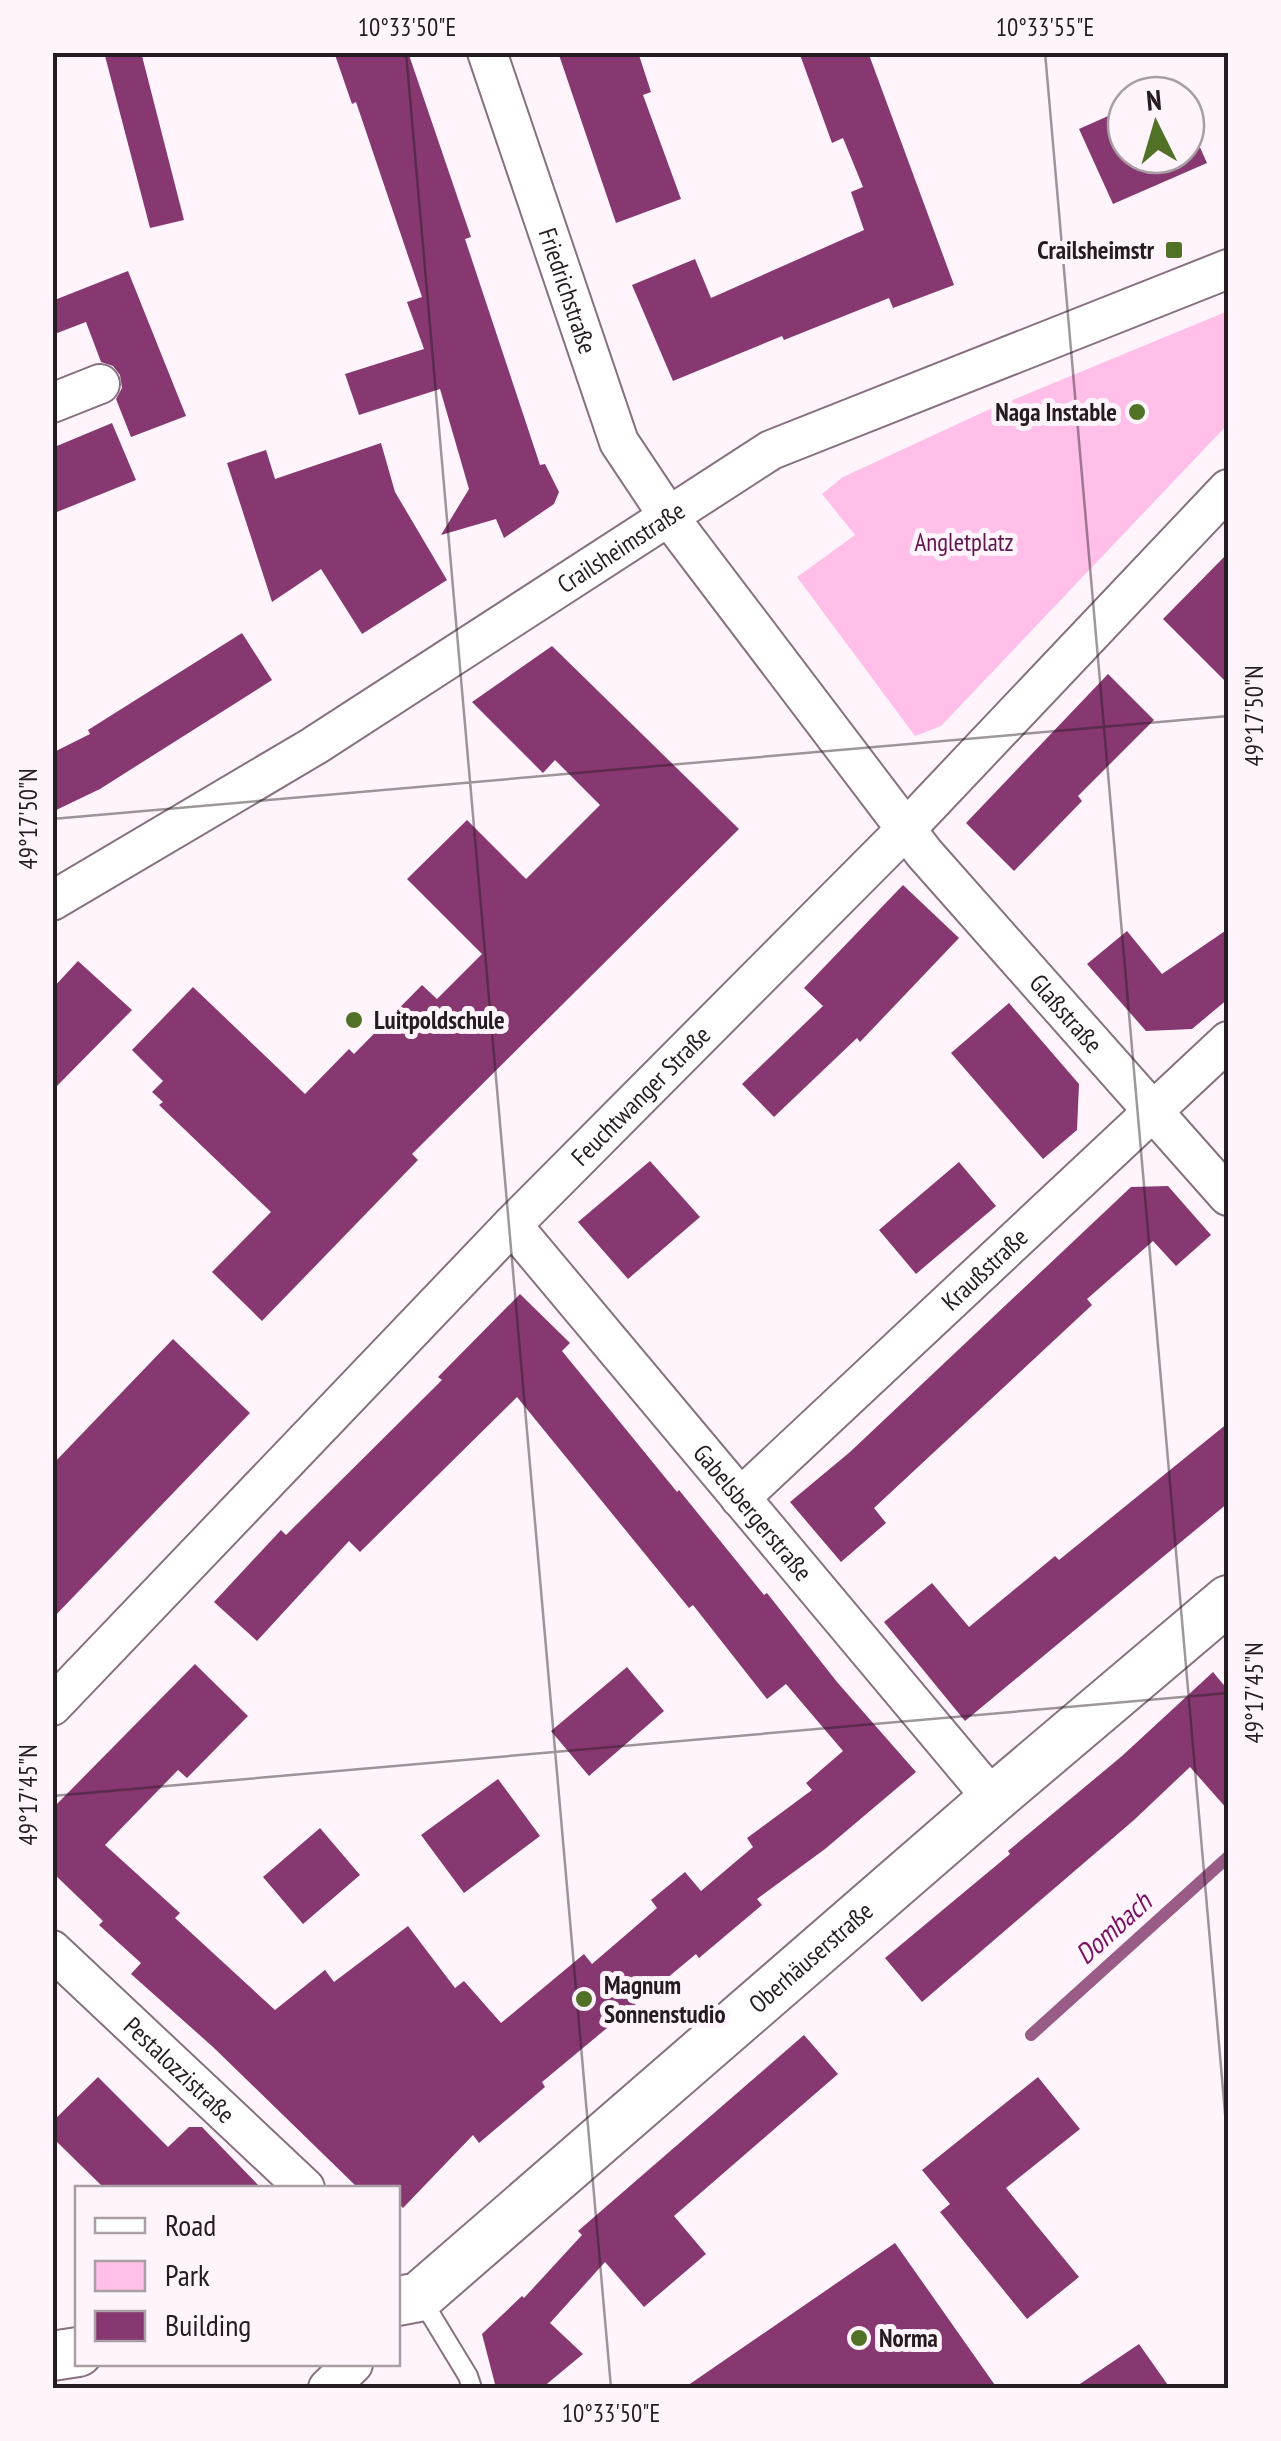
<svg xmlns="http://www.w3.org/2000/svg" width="1281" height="2441" viewBox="0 0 1281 2441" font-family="'PT Sans Narrow',sans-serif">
<rect width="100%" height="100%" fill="#fff4fb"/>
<!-- green -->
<path fill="#ffbfe9" d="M1228,311v113l-287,302 -26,10 -118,-159 58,-42 -33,-41 21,-17 145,-67z"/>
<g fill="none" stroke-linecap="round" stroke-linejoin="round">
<!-- stream -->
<path stroke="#995c87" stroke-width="12" d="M1031,2035l197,-178"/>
</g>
<!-- building -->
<path fill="#873871" d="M104,52h37l43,168 -34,8z
M334,52h74l63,185 -6,2 75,226 5,-1 14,28 -5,12 -50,34 -8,-19 -55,16 28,-46 -29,-100 -81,26 -14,-41 79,-25 -17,-47 15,-5 -66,-195 -4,2z
M558,52h80l13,40 -8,3 38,104 -65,24z
M799,52h69l86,233 -61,23 -4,-10 -105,42 -2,-4 -109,45 -41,-96 63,-26 16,39 153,-68 -13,-38 12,-5 -20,-49 -11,5z
M1126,108v47h60v-39l21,47 -94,41 -34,-75z
M128,271l58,145 -55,21 -15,-38 6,-11 -2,-13 -7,-9 -12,-4 -15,-40 -34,13v-34z
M112,423l24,57 -84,34v-66z
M381,443l14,49 52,88 -85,54 -41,-65 -49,33 -45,-139 39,-13 9,29z
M1228,553v131l-65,-65z
M242,633l30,47 -172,109 -48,23v-59l38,-19 -2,-4z
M552,646l187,183 -327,325 6,6 -156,161 -50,-49 59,-60 -112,-107 4,-3 -11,-10 11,-11 -31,-31 61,-63 112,107 44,-45 5,5 68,-69 15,14 45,-45 -75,-75 60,-59 59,59 74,-74 -45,-45 -12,13 -71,-71z
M1108,674l46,46 -76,76 4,5 -68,70 -48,-48z
M903,885l56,53 -99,104 -3,-4 -83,79 -32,-33 81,-78 -19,-18z
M1228,929v70l-36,30 -46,2 -59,-67 40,-33 35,43z
M78,961l54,49 -80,81v-102z
M1009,1003l70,81 -2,46 -34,29 -92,-106z
M650,1161l50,56 -72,62 -50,-57z
M959,1162l37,44 -80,68 -37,-44z
M1168,1186l43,49 -35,31 -23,-25 -66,58 5,6 -218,203 12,15 -45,39 -51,-60 60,-50 281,-265z
M520,1294l50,49 -8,8 115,141 2,-2 85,105 3,-2 70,89 79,90 -91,77 -68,50 5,6 -63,53 -3,-4 -154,128 3,5 -66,56 -6,-8 -70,73 -5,-5v-15h-40l-145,-141 -82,-73 10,-11 -42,-38 4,-4 -51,-49v-63l143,-145 53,52 -61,62 -9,-8 -73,75 75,68 -5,5 100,92 50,-40 9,12 74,-56 47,62 9,-7 37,42 83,-69 8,10 65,-56 -6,-8 34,-28 16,19 52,-44 -6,-9 65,-48 -6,-7 37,-32 -57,-67 -19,15 -74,-94 -4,3 -172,-211 -157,155 -11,-11 -92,100 -43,-39 67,-72 5,5 156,-155 -4,-3z
M173,1339l77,74 -198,206v-154z
M1228,1423v80l-263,218 -81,-99 48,-39 37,44 86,-71 4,4z
M627,1667l37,44 -75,65 -38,-45z
M1213,1672l15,18v120l-38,-43 -56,53 -212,182 -37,-44 125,-104 -2,-3 114,-95z
M498,1779l42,57 -76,57 -43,-58z
M320,1828l40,47 -57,49 -40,-47z
M804,2035l34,39 -164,142 32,38 -62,53 -39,-45 -55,61 33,31 -41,34h-46l-14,-54 40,-38 2,2 58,-63 -4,-4z
M98,2077l70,70 21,-20h13l59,61h-157l-52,-51v-15z
M1038,2077l42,52 -74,59 73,89 -52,42 -87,-107 10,-8 -28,-34z
M895,2243l102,145h-313z
M1139,2344l31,44h-96z"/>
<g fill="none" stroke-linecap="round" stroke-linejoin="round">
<defs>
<path id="service" d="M420,2297l48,79 4,12"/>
<g id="minor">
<path id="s1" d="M487,52l132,390 50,75 255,336 304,343"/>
<path d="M52,403l48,-19"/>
<path id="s2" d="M52,901l262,-155 457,-296 457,-181"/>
<path id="s3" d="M512,1225l481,574"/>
<path id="s4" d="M740,1498l488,-457"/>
<path id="s5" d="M52,1706l460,-481 394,-396 322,-340"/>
<path id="s6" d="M52,1950l253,238"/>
<path d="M328,2388l25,-24"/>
</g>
<g id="tertiary">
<path id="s7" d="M398,2301l21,-4 574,-498 235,-199"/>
<path d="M52,2356l26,-4"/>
</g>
</defs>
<!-- service casing -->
<use href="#service" stroke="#887080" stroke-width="22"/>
<!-- minor casing -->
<use href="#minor" stroke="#887080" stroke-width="42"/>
<!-- tertiary casing -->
<use href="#tertiary" stroke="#887080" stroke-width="52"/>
<!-- service -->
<use href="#service" stroke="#fff" stroke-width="18"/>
<!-- minor -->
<use href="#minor" stroke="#fff" stroke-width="38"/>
<!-- tertiary -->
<use href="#tertiary" stroke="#fff" stroke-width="48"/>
</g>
<!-- ticks -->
<path fill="none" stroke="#251c22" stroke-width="2.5" stroke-opacity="0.45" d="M406,52l205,2336M1045,52l183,2095M52,819l1176,-103M52,1796l1176,-103"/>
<!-- markers -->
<g fill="#517127" stroke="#fff4fb" stroke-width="4">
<rect x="1164" y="240" width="20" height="20" rx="5"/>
<circle cx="1137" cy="412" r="10"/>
<circle cx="354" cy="1020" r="10"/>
<circle cx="584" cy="1999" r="10"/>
<circle cx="859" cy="2338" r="10"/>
</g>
<g text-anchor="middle" stroke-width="10" stroke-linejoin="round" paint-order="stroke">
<!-- poi labels -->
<g font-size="25" font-weight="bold" fill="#251c22" stroke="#fff4fb" text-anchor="start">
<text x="1154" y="259" text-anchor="end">Crailsheimstr</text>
<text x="1117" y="421" text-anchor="end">Naga Instable</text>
<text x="374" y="1029">Luitpoldschule</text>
<text x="604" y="1994">Magnum<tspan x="604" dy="29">Sonnenstudio</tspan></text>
<text x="879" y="2347">Norma</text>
</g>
<!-- street labels -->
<g font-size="25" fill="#251c22" stroke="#fff4fb">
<text dy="9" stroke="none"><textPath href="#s1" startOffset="252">Friedrichstraße</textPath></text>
<text dy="9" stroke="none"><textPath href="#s2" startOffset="670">Crailsheimstraße</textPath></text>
<text dy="9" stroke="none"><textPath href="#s1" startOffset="1138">Glaßstraße</textPath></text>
<text dy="9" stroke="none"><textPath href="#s5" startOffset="848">Feuchtwanger Straße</textPath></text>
<text dy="9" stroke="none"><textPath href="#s4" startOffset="335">Kraußstraße</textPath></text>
<text dy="9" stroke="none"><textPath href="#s3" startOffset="375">Gabelsbergerstraße</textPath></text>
<text dy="9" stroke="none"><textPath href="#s7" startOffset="540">Oberhäuserstraße</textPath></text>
<text dy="9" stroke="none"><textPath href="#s6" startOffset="175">Pestalozzistraße</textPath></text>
</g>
<!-- park labels -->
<g font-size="25" fill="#61154f" stroke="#fff4fb">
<text x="964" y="551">Angletplatz</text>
</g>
<!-- water labels -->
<g font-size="28" font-style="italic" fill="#781161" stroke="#fff4fb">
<text transform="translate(1113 1928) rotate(-42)" y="10">Dombach</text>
</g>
</g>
<!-- border -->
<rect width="1281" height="2441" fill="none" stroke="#fff4fb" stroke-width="110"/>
<!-- legend -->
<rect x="75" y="2186" width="325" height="180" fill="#fff4fb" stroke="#a89ea4" stroke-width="2.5"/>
<rect x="95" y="2218" width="50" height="15" fill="#ffffff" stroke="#a89ea4" stroke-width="2.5"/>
<text x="165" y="2236" font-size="30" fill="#251c22">Road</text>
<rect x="95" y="2261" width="50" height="30" fill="#ffbfe9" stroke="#a89ea4" stroke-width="2.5"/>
<text x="165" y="2286" font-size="30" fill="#251c22">Park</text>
<rect x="95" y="2311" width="50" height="30" fill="#873871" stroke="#a89ea4" stroke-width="2.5"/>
<text x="165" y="2336" font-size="30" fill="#251c22">Building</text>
<!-- north arrow -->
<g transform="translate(1156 125) rotate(355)"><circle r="48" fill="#fff4fb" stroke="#a89ea4" stroke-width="2.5"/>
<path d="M0-8L18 38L0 25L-18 38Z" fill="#517127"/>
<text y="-15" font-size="28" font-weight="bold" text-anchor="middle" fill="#251c22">N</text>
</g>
<rect x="55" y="55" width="1171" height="2331" fill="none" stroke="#251c22" stroke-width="4"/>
<g font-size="25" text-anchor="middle" fill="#251c22">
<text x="407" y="36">10°33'50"E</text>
<text x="1045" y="36">10°33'55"E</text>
<text transform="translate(1254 716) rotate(-90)" y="9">49°17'50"N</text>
<text transform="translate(28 819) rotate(-90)" y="9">49°17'50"N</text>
<text transform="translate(1254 1693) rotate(-90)" y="9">49°17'45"N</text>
<text transform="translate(28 1795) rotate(-90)" y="9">49°17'45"N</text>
<text x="611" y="2422">10°33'50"E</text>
</g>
</svg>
